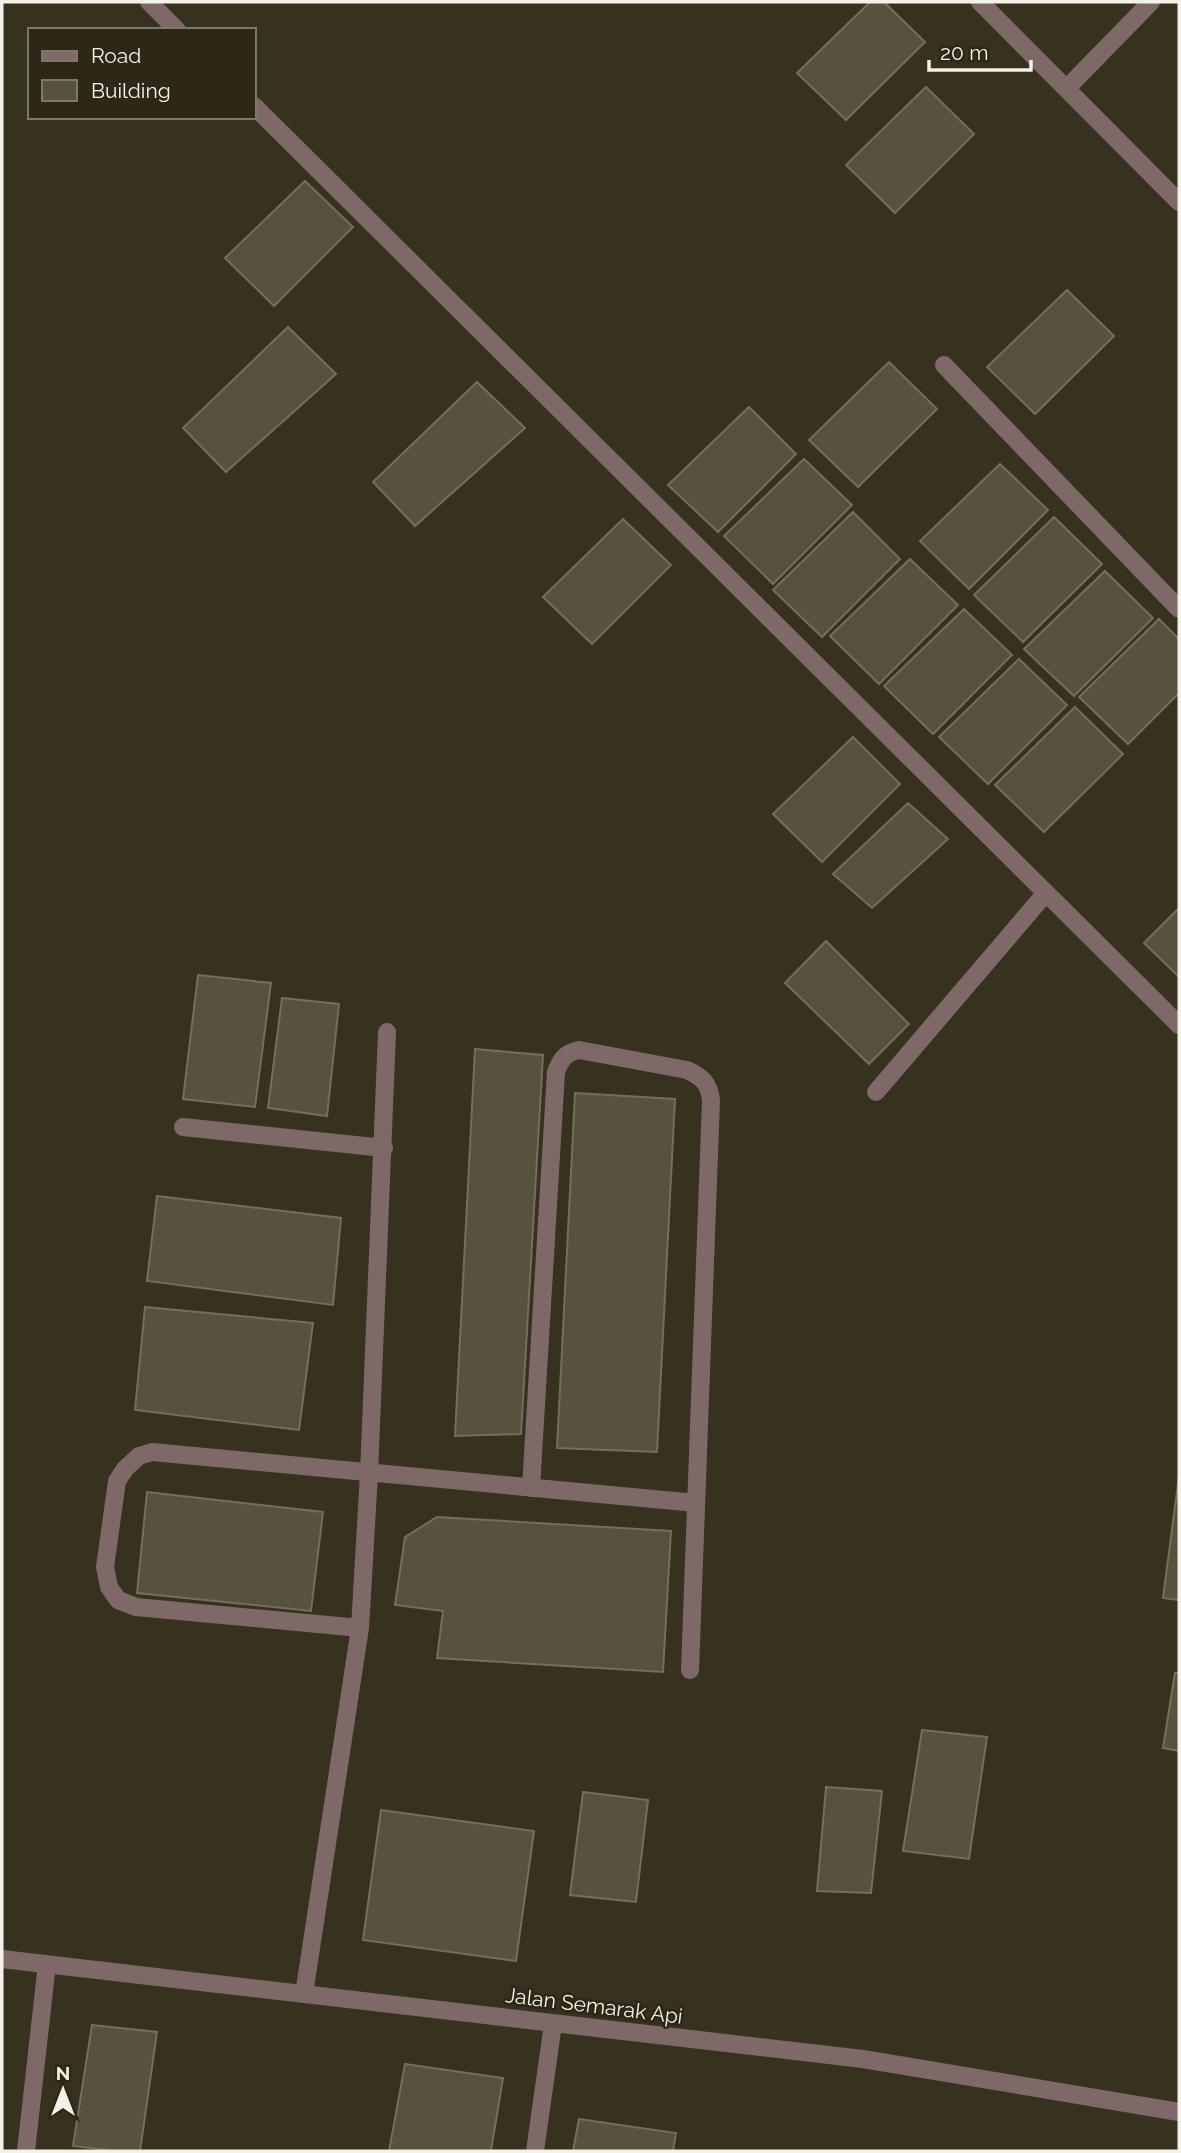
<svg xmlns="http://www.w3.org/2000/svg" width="1181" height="2153" viewBox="0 0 1181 2153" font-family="Raleway,sans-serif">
<rect width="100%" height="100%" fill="#373120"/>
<!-- building -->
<path fill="#57523f" stroke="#746e5b" stroke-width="2" d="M870,2h14l41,40 -79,78 -49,-47z
M926,87l48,47 -79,79 -49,-48z
M305,181l48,46 -79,79 -49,-48z
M1067,290l47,46 -79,78 -48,-47z
M288,327l48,47 -110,98 -43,-44z
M889,362l48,47 -79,78 -49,-47z
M477,382l48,46 -110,98 -42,-44z
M749,407l47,47 -78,78 -50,-47z
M804,459l48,46 -79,79 -49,-48z
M1000,464l48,46 -79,79 -49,-48z
M853,512l47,47 -78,78 -49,-47z
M1054,517l48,47 -79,78 -49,-47z
M623,519l48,46 -79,79 -49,-47z
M910,559l48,46 -79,79 -49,-48z
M1105,571l48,47 -79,78 -50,-47z
M964,609l48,46 -79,79 -49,-48z
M1159,619l20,20v54l-51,51 -49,-47z
M1019,659l48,46 -79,79 -49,-47z
M1075,707l48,47 -79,78 -49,-47z
M853,737l47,47 -78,78 -49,-48z
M908,803l40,36 -76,69 -39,-34z
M1179,908v69l-35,-34z
M826,941l83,83 -40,40 -84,-81z
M198,975l73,8 -16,124 -72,-8z
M282,998l57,6 -12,112 -59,-8z
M475,1049l68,6 -22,379 -66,2z
M575,1093l100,6 -18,353 -100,-4z
M157,1196l184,22 -8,87 -186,-24z
M145,1307l168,16 -14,107 -164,-20z
M1179,1476v124l-16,-2z
M147,1492l176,20 -12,99 -174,-18z
M437,1517l234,14 -8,141 -226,-14 6,-47 -48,-6 10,-68z
M1175,1673h4v78l-16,-3z
M922,1730l65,7 -18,122 -66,-8z
M826,1787l56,4 -11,102 -54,-2z
M583,1792l65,8 -12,102 -66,-7z
M381,1810l153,21 -18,130 -153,-21z
M92,2025l65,7 -17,119h-25l-42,-5z
M405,2064l98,14 -12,73h-102z
M579,2119l97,14 -3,18h-100z"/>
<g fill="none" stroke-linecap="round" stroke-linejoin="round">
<!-- minor -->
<path stroke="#7f6968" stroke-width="18" d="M149,2l28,28
M980,2l199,200
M1067,88l84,-86
M254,106l925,919
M944,365l235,244
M876,1092l169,-198
M183,1127l201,21
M531,1488l25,-416c5,-13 9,-19 23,-22l108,20c15,7 22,13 24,30l-21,570
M360,1628l-224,-21 -18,-7 -9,-13 -4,-20 12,-86 8,-12 14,-13 13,-4 544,51
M2,1959l861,100 316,53
M304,1994l56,-366 9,-154 18,-442
M26,2151l21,-187
M535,2151l18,-127"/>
</g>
<g text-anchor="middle" stroke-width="5" stroke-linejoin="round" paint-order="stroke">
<!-- street labels -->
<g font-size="21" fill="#f4f1e6" stroke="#2c2716">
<text transform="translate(594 2006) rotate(7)" y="7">Jalan Semarak Api</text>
</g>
</g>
<!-- border -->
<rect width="1181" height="2153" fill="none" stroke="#f4f1e6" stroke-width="7"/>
<!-- legend -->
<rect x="28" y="28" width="228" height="91" fill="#2c2716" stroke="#7c7869" stroke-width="2"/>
<rect x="42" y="51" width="35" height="10" fill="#7f6968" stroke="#7c7869" stroke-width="2"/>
<text x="91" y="63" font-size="21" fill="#f4f1e6">Road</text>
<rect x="42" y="80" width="35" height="21" fill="#57523f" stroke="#7c7869" stroke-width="2"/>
<text x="91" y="98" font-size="21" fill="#f4f1e6">Building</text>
<!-- north arrow -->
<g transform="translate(63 2090)" stroke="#2c2716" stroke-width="5" paint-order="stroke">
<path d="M0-5L12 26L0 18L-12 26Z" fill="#f4f1e6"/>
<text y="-10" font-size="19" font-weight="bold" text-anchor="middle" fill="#f4f1e6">N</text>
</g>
<!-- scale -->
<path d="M929 60v10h102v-10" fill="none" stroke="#f4f1e6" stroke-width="3.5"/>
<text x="940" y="60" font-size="21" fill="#f4f1e6" stroke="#2c2716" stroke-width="5" paint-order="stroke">20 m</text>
</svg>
